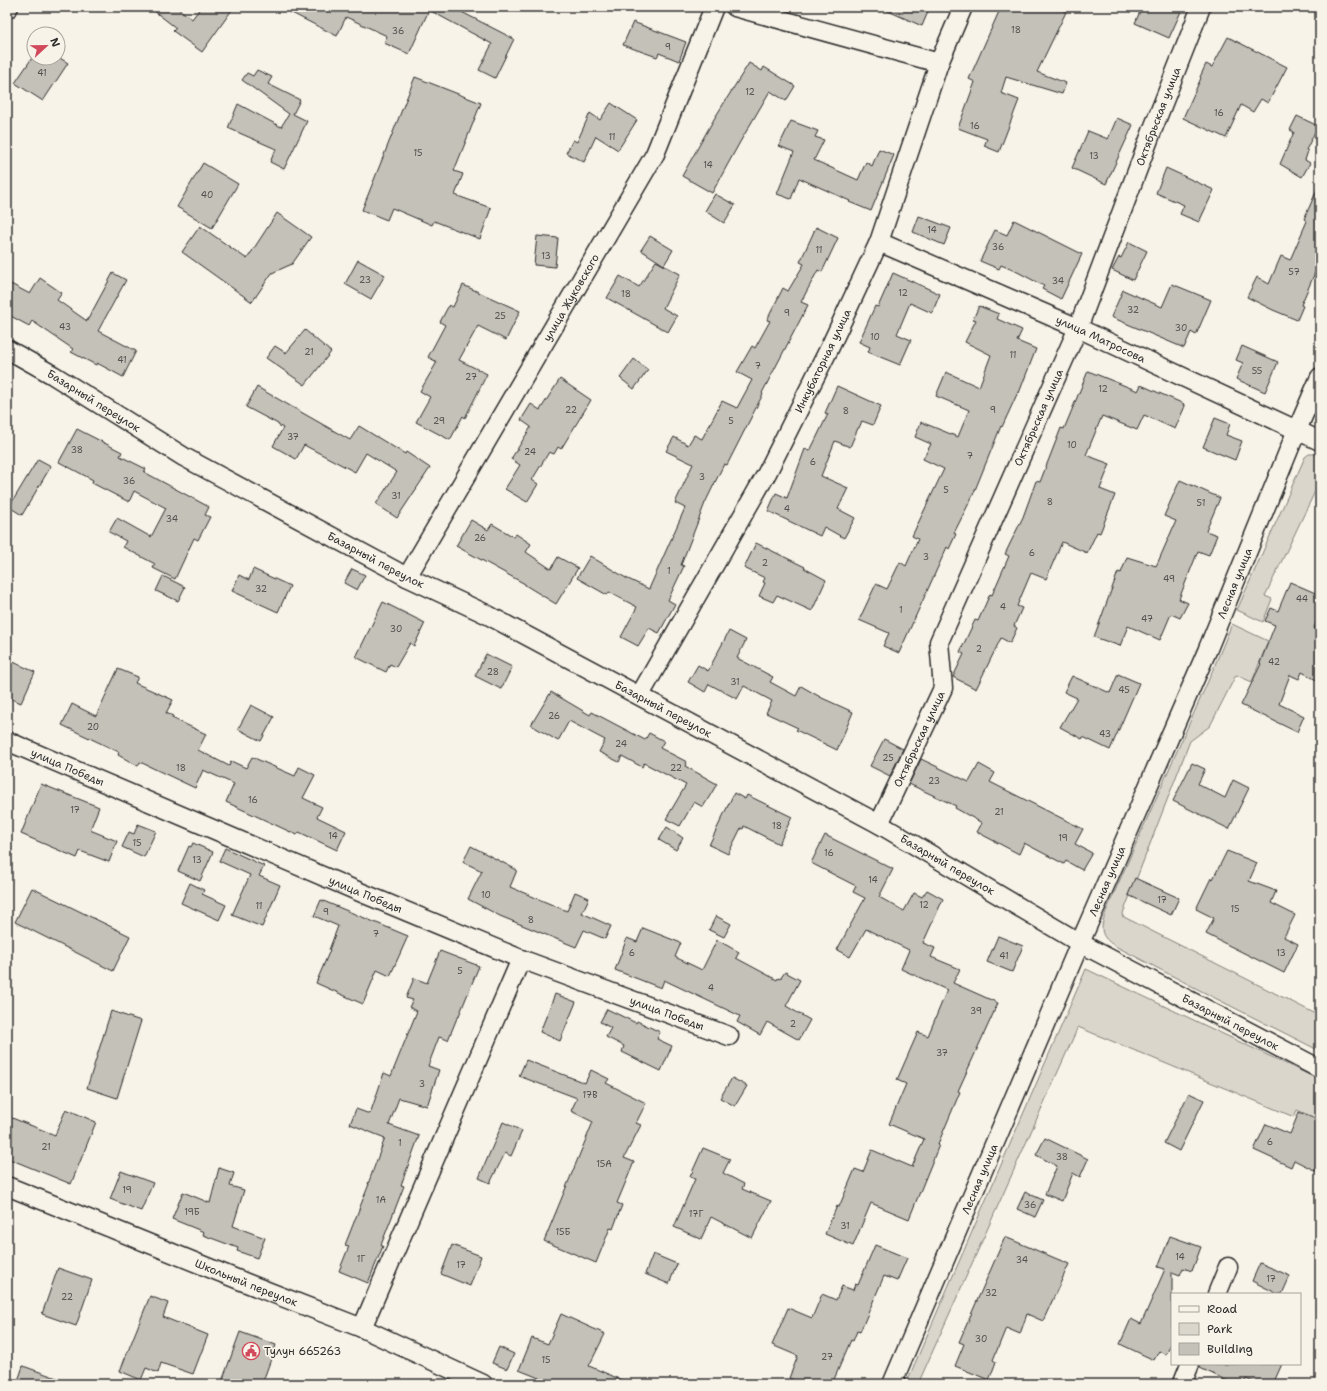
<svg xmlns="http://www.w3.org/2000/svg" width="1327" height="1391" viewBox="0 0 1327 1391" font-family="'Shantell Sans',sans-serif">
<rect width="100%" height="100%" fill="#f7f3e8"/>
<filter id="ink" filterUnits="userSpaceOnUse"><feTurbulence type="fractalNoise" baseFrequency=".025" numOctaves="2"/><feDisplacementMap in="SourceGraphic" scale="8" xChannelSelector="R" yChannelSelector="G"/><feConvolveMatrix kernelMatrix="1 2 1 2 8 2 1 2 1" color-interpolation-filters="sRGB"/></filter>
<g filter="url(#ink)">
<!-- green -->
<path fill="#dad6cc" stroke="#82807c" d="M1309,454h7l4,2v25l-55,115 7,3 -9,23 -26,-12 68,-153z
M1232,624l36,17 -16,41 -16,-7 -26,51 -20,15 -68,175 198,100v35l-111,-56 -92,-48c-19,-11 -17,-19 -10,-38l102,-230z
M1086,969l234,111v40l-23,-10 -3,7 -216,-90 -160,357h-12z"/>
<!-- building -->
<path fill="#c4c1b9" stroke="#2b2b2b" d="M149,7h27l16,12 9,-12h33l-32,45 -29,-21 3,-3z
M280,7h172l62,32 -19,39 -16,-8 13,-26 -63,-34 -20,44 -25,-11 3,-7 -41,-19 -9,19z
M879,7h51l-8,19z
M1001,7h55l10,5 -29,60 29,11 -4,11 -56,-17 -5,16 18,7 -20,52 -15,-6 3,-7 -29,-11 17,-46 -6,-3z
M1142,7h41l-14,31 -34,-15z
M633,22l53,20 -7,19 -20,-8 -2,4 -34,-12z
M1228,37l59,30 -19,36 -7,-4 -8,13 -12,-7 -15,33 -43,-20 18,-40 -1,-1 6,-13 6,3z
M34,55v3h24v-1l10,6 -25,38 -28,-18z
M749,63l13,8 2,-4 31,19 -9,15 -16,-10 -30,51 -28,51 -30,-17 32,-57z
M257,70l15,7 -4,7 32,16 -7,14 14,7 -23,48 -14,-7 6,-13 -48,-21 10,-24 43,23 8,-13 -47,-34 5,-7 6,3z
M415,77l66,26 -27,68 9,3 -8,21 36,13 -11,31 -46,-18 -2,4 -40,-17 -5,12 -25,-10z
M611,103l26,17 -19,30 -22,-14 -12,26 -18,-9 7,-13 4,2 13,-29 10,7z
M1297,116l21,10 -12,24 2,1 -3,9 5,3 -8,14 -22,-13 14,-32 -4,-2z
M1117,118l16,7 -27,59 -34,-16 16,-37 20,8z
M791,121l27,10 -3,6 9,3 -10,20 44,20 8,-18 6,4 7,-17 15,6 -23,56 -22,-9 1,-1 -51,-23 -8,21 -14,-5 17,-42 -15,-6z
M203,163l35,21 -26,44 -35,-21z
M1166,168l48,22 -15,32 -19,-8 4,-9 -28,-12z
M1320,183v78l-19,44 2,1 -6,14 -24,-10 -26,-13 10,-20 12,7 12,-28 9,4 17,-39 -3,-2z
M715,194l20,11 -11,18 -19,-12z
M277,213l34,24 -19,27 -20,9 -20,29 -70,-50 18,-26 47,33z
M919,216l32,12 -7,17 -31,-13z
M1014,220l68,34 -21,45 -19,-10 2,-3 -36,-19v1l-7,-3 -2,4 -19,-8 15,-31 12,5z
M816,227l22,11 -16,34 -4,-2 -17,32 7,3 -46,88 1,1 -36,71 -3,-1 -19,39 -24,62 3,1 -16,34 7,4 -16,29 -10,-5 -11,18 -17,-9 16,-30 -28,-15 -2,3 -30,-17 13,-22 36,22 23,11 36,-81 -10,-5 18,-39 -27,-13 8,-14 14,8 6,-10 8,4 20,-38 15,7 15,-28 -15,-8 15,-26 3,2 15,-27 -3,-1 16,-32 5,3 16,-27 -4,-2z
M537,236l21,2 -3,29 -21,-2z
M650,236l23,14 -9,15 -23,-15z
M1129,242l18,9 -14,29 -21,-10 7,-13 2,1z
M358,260l27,15 -14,24 -26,-15z
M656,261l24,13 -17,34 14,8 -9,16 -61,-34 13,-22 19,11z
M113,273l13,7 -28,51 38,20 -13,26 -26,-14 -1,2 -25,-13 2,-3 -41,-28 -3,5 -22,-12v-32l23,12 10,-16 22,15 -5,7 30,21z
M893,273l47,21 -8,19 -22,-10 -13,31 14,6 -11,25 -32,-13 2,-5 -11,-5 16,-36 3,1z
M1172,284l39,16 -15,35 -5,-3 -7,16 -73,-31 12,-27 39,17z
M463,285l57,26 -14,29 -28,-14 -19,34 28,14 -22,44 -2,-2 -13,24 -34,-18 14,-25 -10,-6 17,-29 -9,-5 17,-32 -5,-3 9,-17 4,2z
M979,306l20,8 -2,5 25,11 -5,11 19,8 -17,44 -1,-1 -16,35 -1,-1 -28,69 -19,38 2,1 -7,15 -2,-2 -48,106 -16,-7 6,-13 -30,-13 17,-36 11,5 13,-27 6,4 12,-27 -6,-3 32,-67 -21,-10 8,-15 -16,-7 6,-15 37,15 11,-27 -33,-14 10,-24 33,15 12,-32 -26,-13 11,-22 -3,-1z
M305,330l26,22 -26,33 -39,-27 9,-12 11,7z
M1242,346l36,16 -13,30 -29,-13 7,-16 -7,-3z
M634,359l14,11 -14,19 -14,-11z
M1088,371l50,20 3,-6 43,19 -1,2h2l-10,23 -31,-14 -7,15 -35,-14 -16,39 24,9 -10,25 15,6 -15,38 -3,-1 -10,21 -25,-11 -16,37 -15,-6 -14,33 5,2 -8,18 3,2 -7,15 -9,-5 -25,51 -23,-12 11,-23 -4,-2 15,-32 3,1 12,-27 2,1 17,-39 -4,-2 18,-37 13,-36 4,1 21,-54 3,1z
M560,379l31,21 -30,49 -3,-2 -4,7 -5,-2 -17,28 6,4 -11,18 -22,-13 15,-24 -9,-6 20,-32 -10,-7 10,-16 9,6z
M837,386l44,20 -8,19 -11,-4 -3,7h-1l-8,19 -15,-6 -14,35 27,12 -10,21 17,9 -11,20 -20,-11 -4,9 -52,-25 8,-18 11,5 18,-49 5,2 18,-37 -3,-1z
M257,387l93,53 9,-14 46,28 1,-2 24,16 -33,50 -21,-14 21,-32 -31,-19 -11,19 -51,-27 -8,14 -23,-13 10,-18 -5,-3v-1l-32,-17z
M1215,418l15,6 -4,11 16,6 -7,19 -32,-13z
M77,429l45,23 -2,4 26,13 -2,3 65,35 -4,8 5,2 -12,23 -4,-2 -19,41 -22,-11 2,-4 -32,-17 3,-6 -17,-9 8,-14 34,19 15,-29 -32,-17 -5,11 -37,-19 1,-3 -34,-18z
M38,459l13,7 -29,49 -13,-8z
M1180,480l40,18 -14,33 11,4 -8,20 -11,-4 -19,48 9,4 -8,15 -9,-4 -11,26 -32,-14 -8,20 -26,-9 24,-65 3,1 6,-16 29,9 2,-4 18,-41 -12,-5z
M471,520l17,10 4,-6 22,13 2,-3 15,10 -5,8 25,17 7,-12 20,11 -22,36 -31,-19v-1l-69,-38z
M756,543l49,24 -1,1 22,12 -14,31 -35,-16 -4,7 -14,-6 6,-13 -2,-1 2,-4 -21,-10z
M253,569l37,17 -12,26 -46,-21 7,-16 10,5z
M352,569l13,6 -8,15 -13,-7z
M163,576l22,11 -7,14 -22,-10z
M1290,582l30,13v17l-6,16 6,3v51l-18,-10 -3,7 -9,-4 -11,29 25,12 -7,16 -56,-27 20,-41 -1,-1 15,-38 -10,-4 6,-13 7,3z
M383,602l42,21 -11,23 -4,-3 -14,24 -6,-3 -4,8 -30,-15z
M729,631l17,9 -9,18 36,19 -3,5 26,14 5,-10 21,12 31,14 -16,38 -41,-20 2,-2 -32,-15 6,-12 -28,-15 -7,13 -28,-15 -4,8 -17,-10 10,-17 10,6z
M486,654l26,13 -11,22 -26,-13z
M7,659l28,13 -14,31 -14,-6z
M118,669l20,8 -3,6 38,17 -7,13 7,3 -1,2 34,16 -8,16 31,16 2,-5 15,7 6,-11 43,19 4,-9 16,8 -12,23 19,9 -5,10 29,14 -9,19 -38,-18 -2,3 -71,-33 8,-18 -31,-14 -8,18 -55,-26 -2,4 -20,-11 1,-3 -57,-27 10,-21 24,12z
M1118,674l21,9 -29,67 -27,-13 -1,2 -22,-12 17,-29 -13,-6 8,-16 38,17z
M551,692l39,23 2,-3 53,28 4,-7 15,8 -4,7 27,14 -2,4 32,18 -14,23 -9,-5 -14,24 -14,-7 20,-34 -42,-22 -2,4 -20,-11 -3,6 -20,-10 6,-12 -36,-19 -11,20 -27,-16z
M251,705l23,12 -13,24 -23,-12z
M884,739l19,10 -13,27 -20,-10z
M921,759l48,23 10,-18 16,9 -5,9 93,47 -8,15 17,9 -10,17 -16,-9 -2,3 -40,-21 -5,11 -42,-22 5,-9 -27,-15 1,-2 -47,-22z
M1192,763l13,6 -7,15 27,14 8,-18 16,8 -20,41 -56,-28z
M41,784l58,23 -9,23 27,11 -8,21 -29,-11 -3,7 -56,-24z
M734,793l11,6 2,-4 45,22 -13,27 -35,-18 -1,3 -2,-1 -13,26 -19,-9z
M138,824l18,7 -12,26 -22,-10 7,-15 5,2z
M667,827l16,11 -7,12 -17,-10z
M825,835l68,34 -14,28 25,14 10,-18 8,4 5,-7 16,9 -20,44 12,5 -4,9 29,12 -7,14 45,20 -40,88 2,1 -22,52 1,1 -30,74 -38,-16 -18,43 -28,-12 12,-28 2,1 16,-38 8,3 9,-22 40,17 12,-28 -35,-15 17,-40 -9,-4 21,-48 10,4 19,-46 -46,-21 8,-19 -43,-21 -16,28 -13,-7 28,-52 -12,-6 3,-6 -45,-23z
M193,843l20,9 -13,29 -22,-10 11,-25 2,1z
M471,846l46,24 -7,17 57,24 8,-19 14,6 -7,15 29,13 -6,13 -21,-9 -8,17 -76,-31 -32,-17 14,-28 -19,-9z
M225,848l39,18 -5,10 21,9 -18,42 -30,-12 18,-40 -31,-14z
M1227,851l30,12 -8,18 27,10 -5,12 24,12 -11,22 14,7 -14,29 -78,-39 8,-16 -18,-9 15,-31 2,1z
M1135,878l44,20 -8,17 -43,-20z
M190,883l14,7 -2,4 24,11 -7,15 -38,-17z
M32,888l98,48 -17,35 -98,-49z
M321,900l87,36 -18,40 -13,-6 -14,34 -47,-21 14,-33h-1l9,-24 -24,-10z
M716,916l15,8 -7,13 -15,-7z
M643,928l38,15 -6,14 27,13 15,-30 22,12 -3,6 41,22 1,-2 2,1 5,-7 15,8 -14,26 24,14 -11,20 -32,-18 -7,13 -23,-13 3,-6 -76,-36 -3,8 -46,-18 12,-32 10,4z
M998,936l25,10 -11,26 -25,-10z
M440,951l39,15 -21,52h-1l-9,22 -9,-3 -11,29 11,4 -12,36 -28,-8 -10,27 30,11 -18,49 3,1 -23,59 2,1 -15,37 -29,-12 10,-25 -4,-1 24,-61h-1l17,-46 -35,-14 6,-15 14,5 14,-41 7,3 26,-65 -8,-4 4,-7 -7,-2 8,-20 13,5z
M555,994l21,8 -16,39 -20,-9z
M607,1009l29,14 1,-2 23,11 -3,7 15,7 -11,25 -39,-19 2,-6 -18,-9 5,-9 -11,-6z
M111,1011l30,10 -24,77 -30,-10z
M526,1060l59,23 6,-13 18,9 -3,4 40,20 -10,20 5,2 -17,33 10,4 -17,41 5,2 -9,24 -3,-1 -14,35 -52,-22 49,-119 -22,-11 6,-13 -58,-22z
M732,1078l15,8 -12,20 -15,-8z
M1189,1093l15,7 -25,51 -15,-8z
M66,1109l30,13 -25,62 -64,-26v-42l48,19z
M1299,1112l21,9v52l-26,-13 -3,7 -37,-17 12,-26 24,10z
M503,1122l19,9 -11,25 -6,-3 -15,30 -11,-5z
M1045,1138l43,21 -8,18 -7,-4 -11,28 -17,-7 12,-28 -21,-11z
M703,1148l27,11 -7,14 21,11 -2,5 29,12 -19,37 -41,-21 -10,22 -27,-12 21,-48 -5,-2z
M219,1168l15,5 -4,13 14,4 -11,36 32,12 -8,20 -20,-7 1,-3 -35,-13 1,-3 -32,-13 11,-27 27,11z
M121,1171l32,12 -12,28 -31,-12z
M1025,1192l18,8 -8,17 -18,-8z
M1170,1236l31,11 -9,24 -9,-3 -3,7 -8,-3v70l-6,13 -7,-4 -5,9 -34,-16 11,-25 10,5 24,-55 -7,-2z
M1005,1237l64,27 -26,57 -16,-7 -7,20 -14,-6 -13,32 3,2 -7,18 -34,-14 9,-22 -5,-2z
M452,1245l29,11 -11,30 -29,-12z
M875,1245l32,13 -10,23 -13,-5 -24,56 -3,-1 -4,10 -2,-1 -19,44h-28l-15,-6 9,-22 -26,-11 16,-37 24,10 10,-24 14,6 6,-14 11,4 2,-6 3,1z
M653,1254l24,10 -8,20 -24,-10z
M1260,1263l30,13 -8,18h-4l-26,-13z
M58,1268l34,12 -16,46 -34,-12z
M150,1296l18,7 -5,14 45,18 -15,39 -32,-11 -3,10 -12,-5 -5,12 -21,-9z
M561,1314l44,20 -16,32 42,18h-77l-35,-14 13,-32 16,6z
M240,1332l36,13 -14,39h-41z
M499,1347l15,7 -7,15 -15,-6z
M1200,1364h82l-9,20h-15l-12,-5 -2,5h-10l-34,-16z
M23,1366l45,16v2h-51z"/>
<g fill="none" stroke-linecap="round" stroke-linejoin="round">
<defs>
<g id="minor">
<path d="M735,7l204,56"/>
<path d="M7,9l2,-2"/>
<path id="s1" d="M879,242l199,86 242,113"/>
<path id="s2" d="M7,349l46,26 131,82 223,120 79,37 393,210 201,119 240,126"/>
<path id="s3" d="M407,577l248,-423 59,-147"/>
<path id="s4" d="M640,695l127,-222 62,-124 50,-107 60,-179 24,-56"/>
<path id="s5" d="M7,741l348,149 166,69 208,77"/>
<path id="s6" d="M879,824l64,-136 -4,-46 139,-314 76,-202 47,-119"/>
<path id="s7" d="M7,1186l242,98 113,44 121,56"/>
<path d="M1217,1294l11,-27"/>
<path d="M362,1328l159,-369"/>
<path id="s8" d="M892,1384l188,-441 127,-292 90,-221 23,-53"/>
<path d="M1182,1384l8,-20"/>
</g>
</defs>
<!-- minor casing -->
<use href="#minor" stroke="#2b2b2b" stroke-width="21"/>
<!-- minor -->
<use href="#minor" stroke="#f7f3e8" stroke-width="18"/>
</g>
</g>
<!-- icons -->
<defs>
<symbol id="civic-ring" viewBox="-11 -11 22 22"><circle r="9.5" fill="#f7f3e8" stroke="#d1495b" stroke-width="1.5"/><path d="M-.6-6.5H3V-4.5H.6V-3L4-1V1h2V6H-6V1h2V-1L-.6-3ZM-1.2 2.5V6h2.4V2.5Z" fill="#d1495b"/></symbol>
</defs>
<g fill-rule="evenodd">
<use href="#civic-ring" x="241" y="1341" width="20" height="20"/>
</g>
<g text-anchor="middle" stroke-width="3.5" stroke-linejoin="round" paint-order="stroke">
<!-- number labels -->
<g font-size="9" fill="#51504e">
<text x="1016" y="33">18</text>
<text x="398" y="34">36</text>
<text x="668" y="50">9</text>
<text x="42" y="76">41</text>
<text x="750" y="95">12</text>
<text x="1219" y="116">16</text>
<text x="975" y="129">16</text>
<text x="612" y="140">11</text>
<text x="418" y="156">15</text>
<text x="1094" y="159">13</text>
<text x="708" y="168">14</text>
<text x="207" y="198">40</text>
<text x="932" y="233">14</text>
<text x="998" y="250">36</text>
<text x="819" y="253">11</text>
<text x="546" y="259">13</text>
<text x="1294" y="275">57</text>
<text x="365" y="283">23</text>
<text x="1058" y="284">34</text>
<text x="903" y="296">12</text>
<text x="626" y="297">18</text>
<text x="1133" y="313">32</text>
<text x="787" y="316">9</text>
<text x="500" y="319">25</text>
<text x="65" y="330">43</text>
<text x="1181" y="331">30</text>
<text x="875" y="340">10</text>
<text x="309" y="355">21</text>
<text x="1013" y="358">11</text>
<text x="122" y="363">41</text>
<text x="758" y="369">7</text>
<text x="1257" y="374">55</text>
<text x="471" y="380">27</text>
<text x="1103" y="392">12</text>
<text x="571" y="413">22</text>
<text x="993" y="413">9</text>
<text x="846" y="414">8</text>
<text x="439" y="424">29</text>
<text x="731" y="424">5</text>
<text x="293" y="440">37</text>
<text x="1072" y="448">10</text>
<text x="77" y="453">38</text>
<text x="530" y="455">24</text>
<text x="970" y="459">7</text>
<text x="813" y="465">6</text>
<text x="702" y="480">3</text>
<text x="129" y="484">36</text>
<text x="946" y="493">5</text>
<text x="396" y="499">31</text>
<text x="1050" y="505">8</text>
<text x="1201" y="506">51</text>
<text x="787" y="512">4</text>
<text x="172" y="522">34</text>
<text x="480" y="541">26</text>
<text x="1032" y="556">6</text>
<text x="926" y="560">3</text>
<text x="765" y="566">2</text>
<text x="669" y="574">1</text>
<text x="1169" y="582">49</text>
<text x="261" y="592">32</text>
<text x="1302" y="602">44</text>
<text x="1003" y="610">4</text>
<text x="901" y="613">1</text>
<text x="1147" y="622">47</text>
<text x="396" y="632">30</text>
<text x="979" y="652">2</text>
<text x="1274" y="665">42</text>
<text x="493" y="675">28</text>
<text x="735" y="685">31</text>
<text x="1124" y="693">45</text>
<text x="554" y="719">26</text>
<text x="93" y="730">20</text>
<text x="1105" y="737">43</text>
<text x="621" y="747">24</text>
<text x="888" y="761">25</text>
<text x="181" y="771">18</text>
<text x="676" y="771">22</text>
<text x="934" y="784">23</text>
<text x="253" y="803">16</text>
<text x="75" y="813">17</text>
<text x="999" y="815">21</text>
<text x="777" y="829">18</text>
<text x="333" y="839">14</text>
<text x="1063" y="841">19</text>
<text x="137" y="846">15</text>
<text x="829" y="856">16</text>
<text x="197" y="863">13</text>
<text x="873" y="883">14</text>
<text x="486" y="898">10</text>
<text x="1162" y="903">17</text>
<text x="924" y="908">12</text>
<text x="259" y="909">11</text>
<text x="1235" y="912">15</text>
<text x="326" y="915">9</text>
<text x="531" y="923">8</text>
<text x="376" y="937">7</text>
<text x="632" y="956">6</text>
<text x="1281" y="956">13</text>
<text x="1004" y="959">41</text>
<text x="460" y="974">5</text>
<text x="711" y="991">4</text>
<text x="976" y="1014">39</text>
<text x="793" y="1027">2</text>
<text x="942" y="1056">37</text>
<text x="422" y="1087">3</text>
<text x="590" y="1098">17В</text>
<text x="1270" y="1145">6</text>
<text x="400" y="1146">1</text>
<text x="46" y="1150">21</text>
<text x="1062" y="1160">38</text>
<text x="604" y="1167">15А</text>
<text x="127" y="1193">19</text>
<text x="381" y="1203">1А</text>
<text x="1030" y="1208">36</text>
<text x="192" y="1215">19Б</text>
<text x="696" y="1217">17Г</text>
<text x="845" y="1229">31</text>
<text x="563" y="1235">15Б</text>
<text x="1180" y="1260">14</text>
<text x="361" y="1262">1Г</text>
<text x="1022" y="1263">34</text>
<text x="461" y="1268">17</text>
<text x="1271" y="1282">17</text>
<text x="991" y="1296">32</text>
<text x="67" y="1300">22</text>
<text x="981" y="1342">30</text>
<text x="827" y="1360">27</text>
<text x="546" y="1363">15</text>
</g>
<!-- street labels -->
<g font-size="11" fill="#2b2b2b" stroke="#f7f3e8">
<text dy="4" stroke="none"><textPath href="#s6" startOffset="766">Октябрьская улица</textPath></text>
<text dy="4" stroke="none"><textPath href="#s3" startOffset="324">улица Жуковского</textPath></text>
<text dy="4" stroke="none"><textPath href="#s1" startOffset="242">улица Матросова</textPath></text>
<text dy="4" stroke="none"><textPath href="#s4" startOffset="381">Инкубаторная улица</textPath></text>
<text dy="4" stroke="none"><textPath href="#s2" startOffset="101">Базарный переулок</textPath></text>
<text dy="4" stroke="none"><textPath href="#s6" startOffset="442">Октябрьская улица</textPath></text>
<text dy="4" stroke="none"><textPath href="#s2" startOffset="425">Базарный переулок</textPath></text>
<text dy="4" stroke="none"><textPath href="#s8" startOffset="871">Лесная улица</textPath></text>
<text dy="4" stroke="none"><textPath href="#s2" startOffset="749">Базарный переулок</textPath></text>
<text dy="4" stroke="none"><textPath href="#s6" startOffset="94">Октябрьская улица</textPath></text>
<text dy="4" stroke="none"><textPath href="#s5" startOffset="66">улица Победы</textPath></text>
<text dy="4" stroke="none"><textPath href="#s2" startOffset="1073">Базарный переулок</textPath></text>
<text dy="4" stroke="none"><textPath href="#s8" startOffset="547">Лесная улица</textPath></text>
<text dy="4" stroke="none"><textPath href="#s5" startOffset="390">улица Победы</textPath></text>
<text dy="4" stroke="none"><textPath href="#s5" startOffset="714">улица Победы</textPath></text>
<text dy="4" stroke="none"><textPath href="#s2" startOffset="1397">Базарный переулок</textPath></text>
<text dy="4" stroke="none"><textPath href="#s8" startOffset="223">Лесная улица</textPath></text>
<text dy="4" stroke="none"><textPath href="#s7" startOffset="258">Школьный переулок</textPath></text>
</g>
<!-- poi labels -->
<g font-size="11" fill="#2b2b2b" stroke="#f7f3e8" text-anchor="start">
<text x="264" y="1355">Тулун 665263</text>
</g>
</g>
<!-- margin -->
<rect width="1327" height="1391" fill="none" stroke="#f7f3e8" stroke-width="24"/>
<rect x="12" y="12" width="1303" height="1367" fill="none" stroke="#2b2b2b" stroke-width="1.5" filter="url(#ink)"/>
<!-- legend -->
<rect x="1171" y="1293" width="130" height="72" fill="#f7f3e8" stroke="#a5a39c"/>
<rect x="1179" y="1306" width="20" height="6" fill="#f7f3e8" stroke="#a5a39c"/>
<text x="1207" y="1313" font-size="12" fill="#2b2b2b">Road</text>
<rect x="1179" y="1323" width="20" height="12" fill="#dad6cc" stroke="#a5a39c"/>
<text x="1207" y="1333" font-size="12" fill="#2b2b2b">Park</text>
<rect x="1179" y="1343" width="20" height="12" fill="#c4c1b9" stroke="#a5a39c"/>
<text x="1207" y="1353" font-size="12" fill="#2b2b2b">Building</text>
<!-- north arrow -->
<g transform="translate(46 46) rotate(68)"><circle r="19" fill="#f7f3e8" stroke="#a5a39c"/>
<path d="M0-3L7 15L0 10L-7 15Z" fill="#d1495b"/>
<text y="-6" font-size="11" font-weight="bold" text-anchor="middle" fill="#2b2b2b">N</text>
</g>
</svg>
